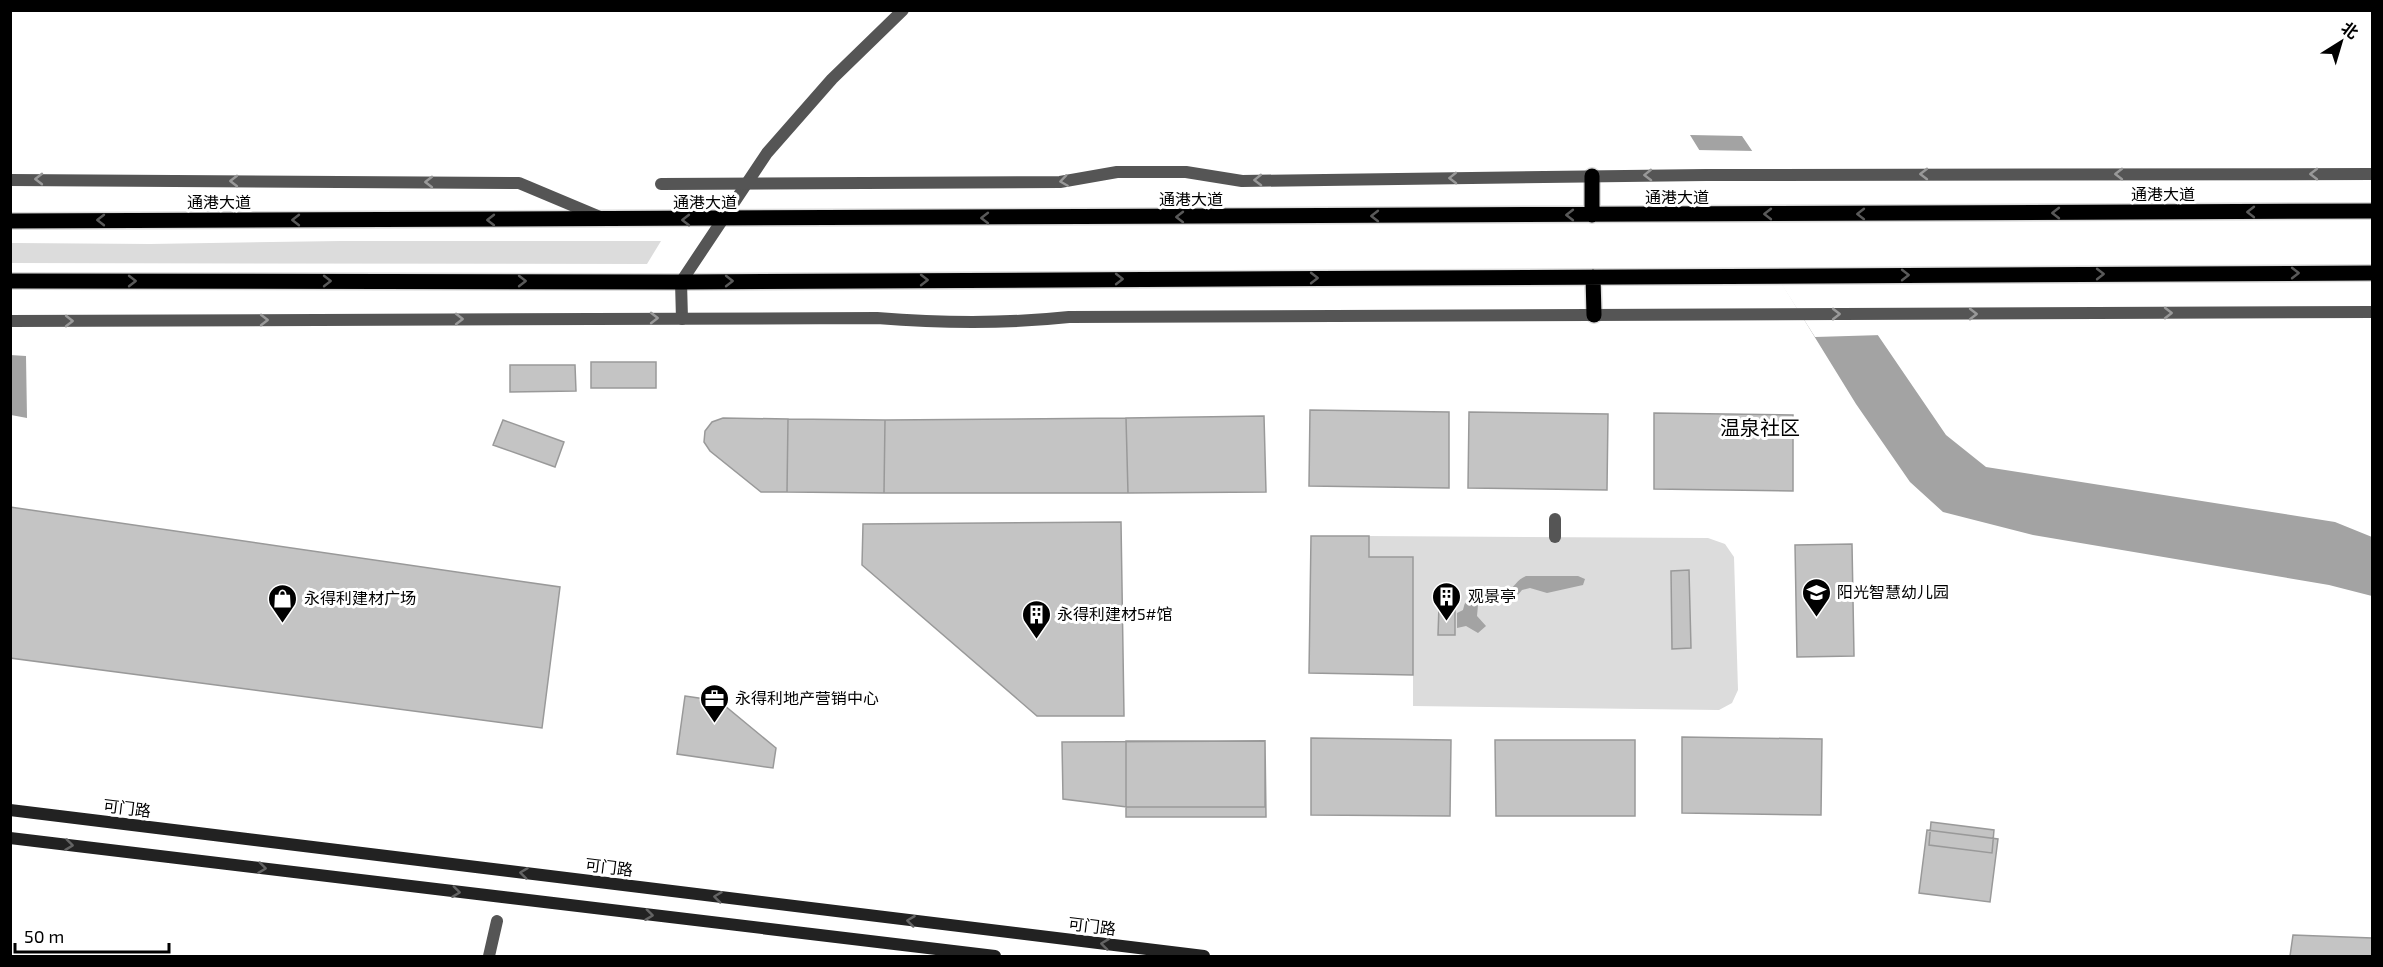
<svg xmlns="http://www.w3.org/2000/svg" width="2383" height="967" viewBox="0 0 2383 967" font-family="'Exo 2','Noto Sans SC',sans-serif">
<rect width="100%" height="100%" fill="#fff"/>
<!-- green -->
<path fill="#dcdcdc" d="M341,241h320l-14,23 -636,-1v-20h3l136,1z
M1369,536l339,2 17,6 9,13 4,133 -6,13 -13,7 -306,-4v-148l-44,-1z"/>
<!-- water -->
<path fill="#a3a3a3" d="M1690,135l52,1 204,299 40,32 349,55 37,15v59l-43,-11 -296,-50 -90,-23 -33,-30 -54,-78z
M10,355l16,1 1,62 -16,-3z
M1526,576h52l7,3 -2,6 -36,8 -17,-5 -8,2 -10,12 -15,1 -11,-3 -8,5 -1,11 9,10 -8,7 -12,-7 -9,2v-15l6,-3c7,-32 29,-8 44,-18 8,-5 9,-12 19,-16z"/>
<!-- pier -->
<path fill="#fff" d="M1696,150l60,1 126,184 -67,2z"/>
<!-- building -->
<path fill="#c4c4c4" stroke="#999" stroke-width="1.5" d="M591,362h65v26h-65z
M510,365h65l1,26 -66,1z
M1310,410l139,2v76l-140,-2z
M1469,412l139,2 -1,76 -139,-2z
M1654,413l139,2v76l-139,-2z
M1264,416l2,76 -138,1 -2,-75z
M723,418l65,1 -1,73h-26l-51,-41 -6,-9 1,-11 7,-9z
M1126,418l2,75h-244l1,-73z
M788,419l97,1 -1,73 -97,-1z
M503,420l61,22 -9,25 -62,-22z
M10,507l550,80 -18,141 -532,-70z
M1121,522l3,194h-87l-175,-151 1,-41z
M1311,536h58v21h44v118l-104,-2z
M1852,544l2,112 -57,1 -2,-112z
M1689,570l2,78 -19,1 -1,-78z
M1439,606l16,1v28h-17z
M685,696l34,5 57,47 -3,20 -96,-14z
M1682,737l140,2 -1,76 -139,-2z
M1311,738l140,2 -1,76 -139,-1z
M1495,740h140v76h-139z
M1126,741h139l1,76h-140z
M1265,741v66h-138l-64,-8 -1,-57z
M1931,822l63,8 -2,23 -63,-8z
M1927,830l71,9 -8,63 -71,-9z
M2293,935l79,3v18h-82z"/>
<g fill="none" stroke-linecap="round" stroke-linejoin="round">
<defs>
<path id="primary" d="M1592,176v39
M10,221l2362,-10
M1593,277l1,38
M10,281l671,1 1691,-9"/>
</defs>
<!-- primary casing -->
<use href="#primary" stroke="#dbdbdb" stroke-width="18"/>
<!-- pedestrian -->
<path stroke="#555" stroke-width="12" d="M1555,537v-18"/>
<!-- minor -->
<path stroke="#555" stroke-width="12" d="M682,319l-1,-37 86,-129 65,-74 71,-69"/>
<!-- tertiary -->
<path stroke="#555" stroke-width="12" d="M10,180l509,3 81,34
M661,184l399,-2 57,-10h69l56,9 464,-6 666,-1
M10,321l867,-3c64,5 127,6 192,-1l1303,-5
M489,956l8,-35"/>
<!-- secondary -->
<path stroke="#222" stroke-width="12" d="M10,810l1194,146
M10,838l985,118"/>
<!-- primary -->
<use href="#primary" stroke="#000" stroke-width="15"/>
</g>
<!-- one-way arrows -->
<defs><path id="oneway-chevron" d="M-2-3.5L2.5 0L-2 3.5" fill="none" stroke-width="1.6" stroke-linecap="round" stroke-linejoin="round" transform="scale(1.5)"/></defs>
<g stroke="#999">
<use href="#oneway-chevron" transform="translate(1924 174) rotate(180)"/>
<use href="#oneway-chevron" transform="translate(2119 174) rotate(180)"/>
<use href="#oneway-chevron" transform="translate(2314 174) rotate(180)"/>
<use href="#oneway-chevron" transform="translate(1648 175) rotate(179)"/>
<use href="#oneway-chevron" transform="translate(1453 178) rotate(179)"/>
<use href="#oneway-chevron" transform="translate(39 179) rotate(-180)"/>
<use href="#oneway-chevron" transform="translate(1258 180) rotate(179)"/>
<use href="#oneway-chevron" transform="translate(234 181) rotate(-180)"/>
<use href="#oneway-chevron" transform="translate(1064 181) rotate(172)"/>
<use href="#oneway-chevron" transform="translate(429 182) rotate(-180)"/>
<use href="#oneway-chevron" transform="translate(2168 313)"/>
<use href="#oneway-chevron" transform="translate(1836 314)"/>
<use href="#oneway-chevron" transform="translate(1973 314)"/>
<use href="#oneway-chevron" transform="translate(654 318)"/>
<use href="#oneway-chevron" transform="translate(459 319)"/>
<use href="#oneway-chevron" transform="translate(264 320)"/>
<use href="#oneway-chevron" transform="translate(69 321)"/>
</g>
<g stroke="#595959">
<use href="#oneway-chevron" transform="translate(2251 212) rotate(180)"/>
<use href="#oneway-chevron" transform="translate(2056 213) rotate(180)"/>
<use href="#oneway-chevron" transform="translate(1768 214) rotate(180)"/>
<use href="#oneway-chevron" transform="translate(1861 214) rotate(180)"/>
<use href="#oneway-chevron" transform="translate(1570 215) rotate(180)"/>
<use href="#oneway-chevron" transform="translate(1375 216) rotate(180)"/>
<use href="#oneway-chevron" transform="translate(1180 217) rotate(180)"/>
<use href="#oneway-chevron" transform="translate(985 218) rotate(180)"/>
<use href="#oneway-chevron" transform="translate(101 220) rotate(180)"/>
<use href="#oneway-chevron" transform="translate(296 220) rotate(180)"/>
<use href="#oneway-chevron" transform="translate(491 220) rotate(180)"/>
<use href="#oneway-chevron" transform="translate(686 220) rotate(180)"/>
<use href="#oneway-chevron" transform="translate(2295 273)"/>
<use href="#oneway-chevron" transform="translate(2100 274)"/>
<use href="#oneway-chevron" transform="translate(1905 275)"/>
<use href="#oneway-chevron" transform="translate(1314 278)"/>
<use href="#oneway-chevron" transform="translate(1119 279)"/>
<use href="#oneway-chevron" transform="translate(924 280)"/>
<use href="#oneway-chevron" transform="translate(132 281)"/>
<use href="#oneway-chevron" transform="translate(327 281)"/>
<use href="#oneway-chevron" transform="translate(522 281)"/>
<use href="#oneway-chevron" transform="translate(729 281)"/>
</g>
<g stroke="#646464">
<use href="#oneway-chevron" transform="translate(69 845) rotate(7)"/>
<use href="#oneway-chevron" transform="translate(262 868) rotate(7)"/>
<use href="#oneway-chevron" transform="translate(524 873) rotate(-173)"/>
<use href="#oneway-chevron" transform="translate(456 892) rotate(7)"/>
<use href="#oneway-chevron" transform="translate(718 897) rotate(-173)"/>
<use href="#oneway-chevron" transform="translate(649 915) rotate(7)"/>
<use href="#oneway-chevron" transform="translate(911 921) rotate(-173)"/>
<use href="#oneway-chevron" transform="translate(1105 944) rotate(-173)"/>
</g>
<!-- icons -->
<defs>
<symbol id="school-pin" viewBox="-11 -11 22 30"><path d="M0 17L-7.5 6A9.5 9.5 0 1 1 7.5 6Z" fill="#000" stroke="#fff"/><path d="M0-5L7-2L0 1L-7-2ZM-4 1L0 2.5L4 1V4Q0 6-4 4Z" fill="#fff"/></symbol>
<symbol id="building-pin" viewBox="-11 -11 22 30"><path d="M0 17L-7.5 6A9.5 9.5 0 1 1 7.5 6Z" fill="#000" stroke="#fff"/><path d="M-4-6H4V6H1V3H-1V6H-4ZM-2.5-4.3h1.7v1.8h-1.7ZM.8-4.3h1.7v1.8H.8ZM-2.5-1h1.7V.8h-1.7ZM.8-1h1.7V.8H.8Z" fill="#fff"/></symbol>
<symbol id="shop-pin" viewBox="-11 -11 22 30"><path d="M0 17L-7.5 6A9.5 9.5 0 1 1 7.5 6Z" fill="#000" stroke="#fff"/><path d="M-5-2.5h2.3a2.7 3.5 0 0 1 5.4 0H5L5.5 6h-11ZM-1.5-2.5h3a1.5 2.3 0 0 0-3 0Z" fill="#fff"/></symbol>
<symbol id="office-pin" viewBox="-11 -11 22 30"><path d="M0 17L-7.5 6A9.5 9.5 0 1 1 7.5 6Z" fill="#000" stroke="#fff"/><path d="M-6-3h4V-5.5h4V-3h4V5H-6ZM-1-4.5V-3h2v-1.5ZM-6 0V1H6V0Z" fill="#fff"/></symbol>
</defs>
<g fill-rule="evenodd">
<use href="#school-pin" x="1800" y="576" width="33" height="45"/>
<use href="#building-pin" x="1430" y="580" width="33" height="45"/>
<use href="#shop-pin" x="266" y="582" width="33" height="45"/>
<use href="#building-pin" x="1020" y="598" width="33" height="45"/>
<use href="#office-pin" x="698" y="682" width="33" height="45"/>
</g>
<g text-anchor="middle" stroke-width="6" stroke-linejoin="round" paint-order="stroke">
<!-- street labels -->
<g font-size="16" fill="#000" stroke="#fff">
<text x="2163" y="200">通港大道</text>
<text x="1677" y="203">通港大道</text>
<text x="1191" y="205">通港大道</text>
<text x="219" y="208">通港大道</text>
<text x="705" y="208">通港大道</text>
<text transform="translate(127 808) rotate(7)" y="6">可门路</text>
<text transform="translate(609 867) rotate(7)" y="6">可门路</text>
<text transform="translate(1092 926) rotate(7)" y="6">可门路</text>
</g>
<!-- poi labels -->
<g font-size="16" fill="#000" stroke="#fff" text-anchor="start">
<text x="1837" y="598">阳光智慧幼儿园</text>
<text x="1468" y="602">观景亭</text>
<text x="304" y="604">永得利建材广场</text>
<text x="1057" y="620">永得利建材5#馆</text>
<text x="735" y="704">永得利地产营销中心</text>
</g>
<!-- quarter labels -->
<g font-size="20" fill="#000" stroke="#fff">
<text x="1760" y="435">温泉社区</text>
</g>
</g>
<!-- border -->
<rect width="2383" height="967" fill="none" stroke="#000000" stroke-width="24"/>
<!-- north arrow -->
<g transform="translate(2341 42) rotate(37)" stroke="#ffffff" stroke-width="4.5" paint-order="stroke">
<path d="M0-4.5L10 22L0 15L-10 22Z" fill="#000000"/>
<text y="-9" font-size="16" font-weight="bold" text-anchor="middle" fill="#000000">北</text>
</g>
<!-- scale -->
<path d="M15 943v9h154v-9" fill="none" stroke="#000000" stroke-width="3"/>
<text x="24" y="943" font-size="18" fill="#000000" stroke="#ffffff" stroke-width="4.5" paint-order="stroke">50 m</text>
</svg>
